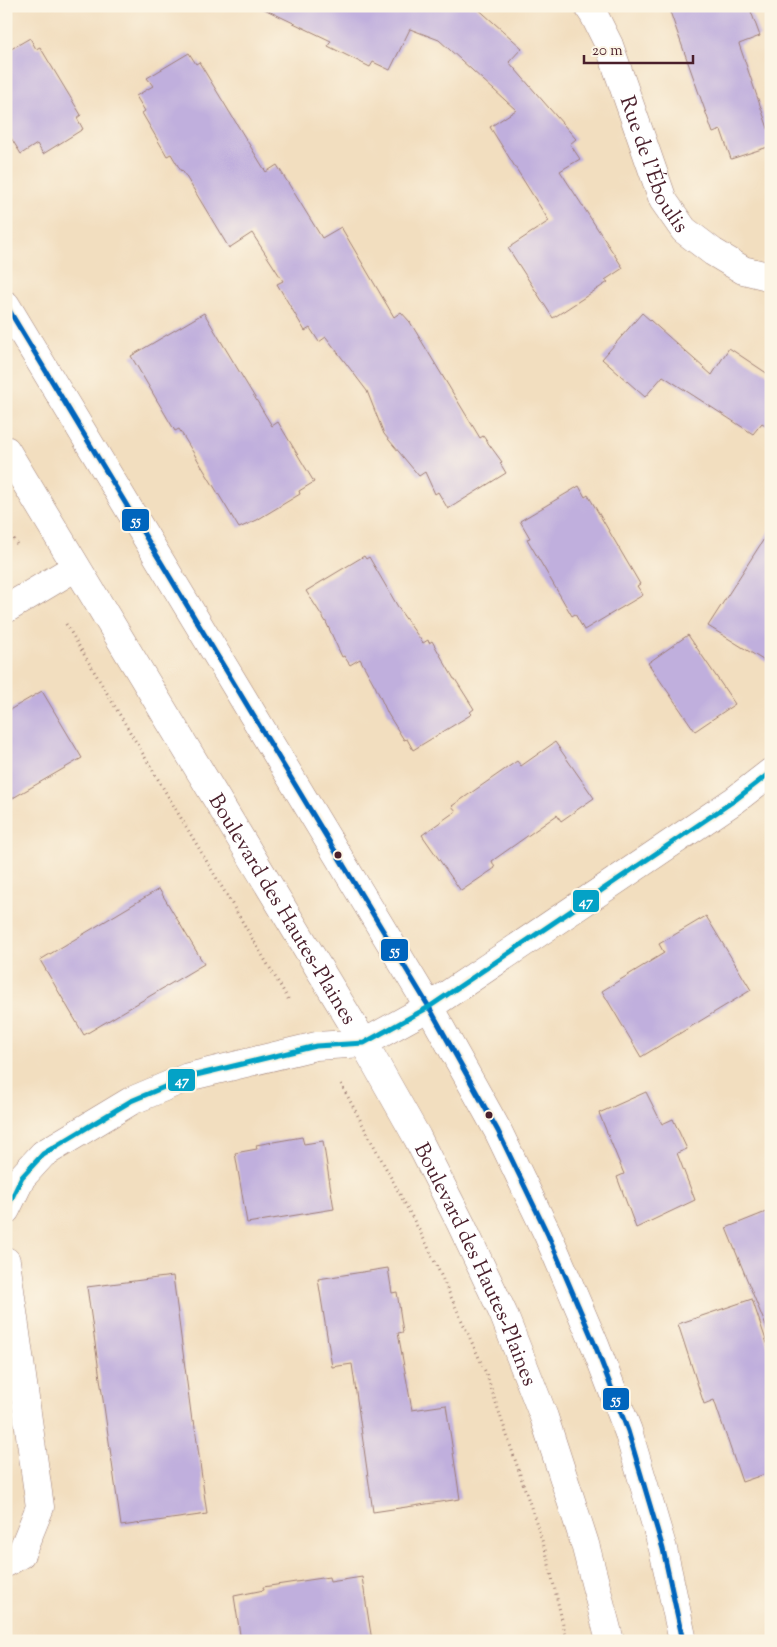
<svg xmlns="http://www.w3.org/2000/svg" width="777" height="1647" viewBox="0 0 777 1647" font-family="'Sorts Mill Goudy',serif">
<rect width="100%" height="100%" fill="#fcf5e5"/>
<filter id="ink" filterUnits="userSpaceOnUse"><feTurbulence type="fractalNoise" baseFrequency=".02" numOctaves="2"/><feDisplacementMap in="SourceGraphic" scale="10" xChannelSelector="R" yChannelSelector="G"/><feConvolveMatrix kernelMatrix="1 2 1 2 8 2 1 2 1" color-interpolation-filters="sRGB"/></filter>
<filter id="wash" filterUnits="userSpaceOnUse"><feTurbulence type="fractalNoise" baseFrequency=".0096" numOctaves="4" result="noise"/><feDisplacementMap in="SourceGraphic" scale="20" xChannelSelector="R" yChannelSelector="G"/><feGaussianBlur stdDeviation="1.12" result="paint"/><feColorMatrix in="noise" values="0 0 0 0 0 0 0 0 0 0 0 0 0 0 0 0 0 1.4 0 .05"/><feComposite in="paint" operator="in"/></filter>
<g filter="url(#wash)">
<rect width="100%" height="100%" fill="#f2debf"/>
<g id="blocks">
<!-- building -->
<path fill="#c0afdd" d="M258,6h217l47,42 -13,14 67,77 -6,5 10,15 -20,12 63,97 -18,12 3,2 -55,36 -45,-70 41,-27 -59,-94 26,-17 -77,-70 -29,-11 -20,41 -17,-8 -3,5 -42,-21 3,-5z
M668,6h81l11,30 -21,8 32,93v9l-40,13 -10,-29 -8,3z
M30,38l6,11 4,-2 41,68 -4,3 6,11 -40,25 -6,-10 -16,10 -15,-24v-78z
M189,53l7,11 3,-2 67,110 11,-7 45,73 19,-11 53,90 7,-5 9,10 70,116 3,-2 19,26 -2,1 6,10 -58,36 -10,-17 -3,2 -10,-22 -6,4 -35,-42 -17,-43 -41,-54 -7,5 -9,-14 -5,3 -28,-47 6,-3 -31,-48 -23,15 -47,-78 -1,1 -10,-17 -4,2 -25,-43 3,-2 -9,-15 17,-10 -6,-8z
M204,313l68,113 6,-4 36,60 -15,9 1,3 -43,26 -18,8 -60,-99 -4,2 -44,-75z
M642,313l70,62 17,-27 42,28v53l-9,-6 -9,11 -90,-58 -18,21 -43,-38z
M579,486l6,11 3,-2 52,89 -3,2 6,9 -59,35 -9,-16 -3,2 -45,-77 3,-1 -10,-17z
M771,528v137l-63,-39z
M364,556l2,3 3,-2 32,55 22,31 5,-3 1,3 3,-2 22,38h1l19,30 -4,3 2,2 -59,36 -6,-11 -3,1 -16,-26 -13,-28 -15,-27 -10,6 -6,-9 -2,1 -16,-35 -20,-31z
M688,635l47,69 -40,27 -47,-68z
M42,691l40,67 -76,44v-90z
M555,742l39,56 -33,23 -4,-6 -65,46 3,7 -34,23 -39,-56 34,-24 -4,-5 65,-45 4,5z
M159,889l45,75 -120,71 -44,-75z
M706,916l45,74 -110,67 -39,-66 62,-38 -5,-9z
M646,1092l16,32 11,-5 14,30 -10,4 18,47 -59,28 -19,-51 7,-3 -25,-61z
M302,1137l2,7 19,-3 11,68 -87,14 -12,-70 22,-4 -1,-4z
M771,1210v126h-1l-44,-108z
M388,1268l4,25 5,-1 6,40 -5,1 14,77 34,-5 14,94 -87,13 -21,-148 -20,3 -14,-88z
M173,1276l19,145 2,-1 13,94 -86,12 -34,-239z
M752,1299l19,56v117l-29,10 -28,-82 -10,4 -26,-80z
M329,1577l1,5 32,-5 10,64h-131l-7,-45 30,-6 -1,-3z"/>
</g>
</g>
<g filter="url(#ink)">
<use href="#blocks" fill-opacity="0" stroke="#9e7e75" stroke-width="1"/>
<g fill="none" stroke-linecap="round" stroke-linejoin="round">
<defs>
<g id="minor">
<path id="s1" d="M588,6l6,9 15,30 54,155 21,30 29,22 30,18 28,7"/>
<path d="M6,609l70,-42"/>
<path d="M6,1210l16,-33 21,-23 88,-53 57,-24 128,-31 48,-3 65,-36 306,-207 36,-28"/>
<path d="M6,1261l34,246 -19,47 -15,9"/>
</g>
<g id="tertiary">
<path d="M6,305l423,702 69,124 50,104 47,110 33,86 35,118 20,92"/>
<path id="s2" d="M6,450l358,593 53,94 44,87 42,89 41,104 41,127 25,97"/>
</g>
</defs>
<!-- minor casing -->
<use href="#minor" stroke="#9e7e75" stroke-width="29"/>
<!-- tertiary casing -->
<use href="#tertiary" stroke="#9e7e75" stroke-width="29"/>
<!-- path -->
<path stroke="#9e7e75" stroke-width="3" stroke-dasharray="1 4" stroke-linecap="butt" d="M6,526l12,20
M66,624l224,378
M341,1084l86,161 59,128 60,179 21,89"/>
<!-- minor -->
<use href="#minor" stroke="#fff" stroke-width="28"/>
<!-- tertiary -->
<use href="#tertiary" stroke="#fff" stroke-width="28"/>
<defs>
<path id="bus-1" d="M6,305l423,702 69,124 50,104 47,110 33,86 35,118 20,92"/>
<path id="bus-2" d="M6,1210l16,-33 21,-23 88,-53 57,-24 128,-31 48,-3 65,-36 306,-207 36,-28"/>
</defs>
<!-- bus-1 casing -->
<use href="#bus-1" stroke="#fcf5e5" stroke-width="9"/>
<!-- bus-2 casing -->
<use href="#bus-2" stroke="#fcf5e5" stroke-width="9"/>
<!-- bus-1 -->
<use href="#bus-1" stroke="#0065bd" stroke-width="5"/>
<!-- bus-2 -->
<use href="#bus-2" stroke="#04a2c6" stroke-width="5"/>
</g>
</g>
<!-- markers -->
<g fill="#4a1f2b" stroke="#fcf5e5" stroke-width="2">
<circle cx="338" cy="855" r="4.5"/>
<circle cx="489" cy="1115" r="4.5"/>
</g>
<g text-anchor="middle" stroke-width="4" stroke-linejoin="round" paint-order="stroke">
<!-- street labels -->
<g font-size="21" fill="#4a1f2b" stroke="#fcf5e5">
<text dy="7" stroke="none"><textPath href="#s1" startOffset="172">Rue de l'Éboulis</textPath></text>
<text dy="7" stroke="none"><textPath href="#s2" startOffset="536">Boulevard des Hautes-Plaines</textPath></text>
<text dy="7" stroke="none"><textPath href="#s2" startOffset="941">Boulevard des Hautes-Plaines</textPath></text>
</g>
</g>
<g stroke="#fcf5e5" stroke-width="2">
<rect x="121" y="508" width="29" height="24" rx="5" fill="#0065bd"/>
<rect x="572" y="889" width="28" height="24" rx="5" fill="#04a2c6"/>
<rect x="380" y="938" width="29" height="24" rx="5" fill="#0065bd"/>
<rect x="167" y="1068" width="29" height="24" rx="5" fill="#04a2c6"/>
<rect x="602" y="1387" width="28" height="24" rx="5" fill="#0065bd"/>
</g>
<g font-size="14" text-anchor="middle" font-weight="bold" fill="#fff">
<text x="136" y="525">55</text>
<text x="586" y="906">47</text>
<text x="395" y="955">55</text>
<text x="182" y="1085">47</text>
<text x="616" y="1404">55</text>
</g>
<!-- margin -->
<rect width="777" height="1647" fill="none" stroke="#fcf5e5" stroke-width="25"/>
<!-- scale -->
<path d="M584 55v8h109v-8" fill="none" stroke="#4a1f2b" stroke-width="2.5"/>
<text x="592" y="55" font-size="15" fill="#4a1f2b" stroke="#fcf5e5" stroke-width="4" paint-order="stroke">20 m</text>
</svg>
